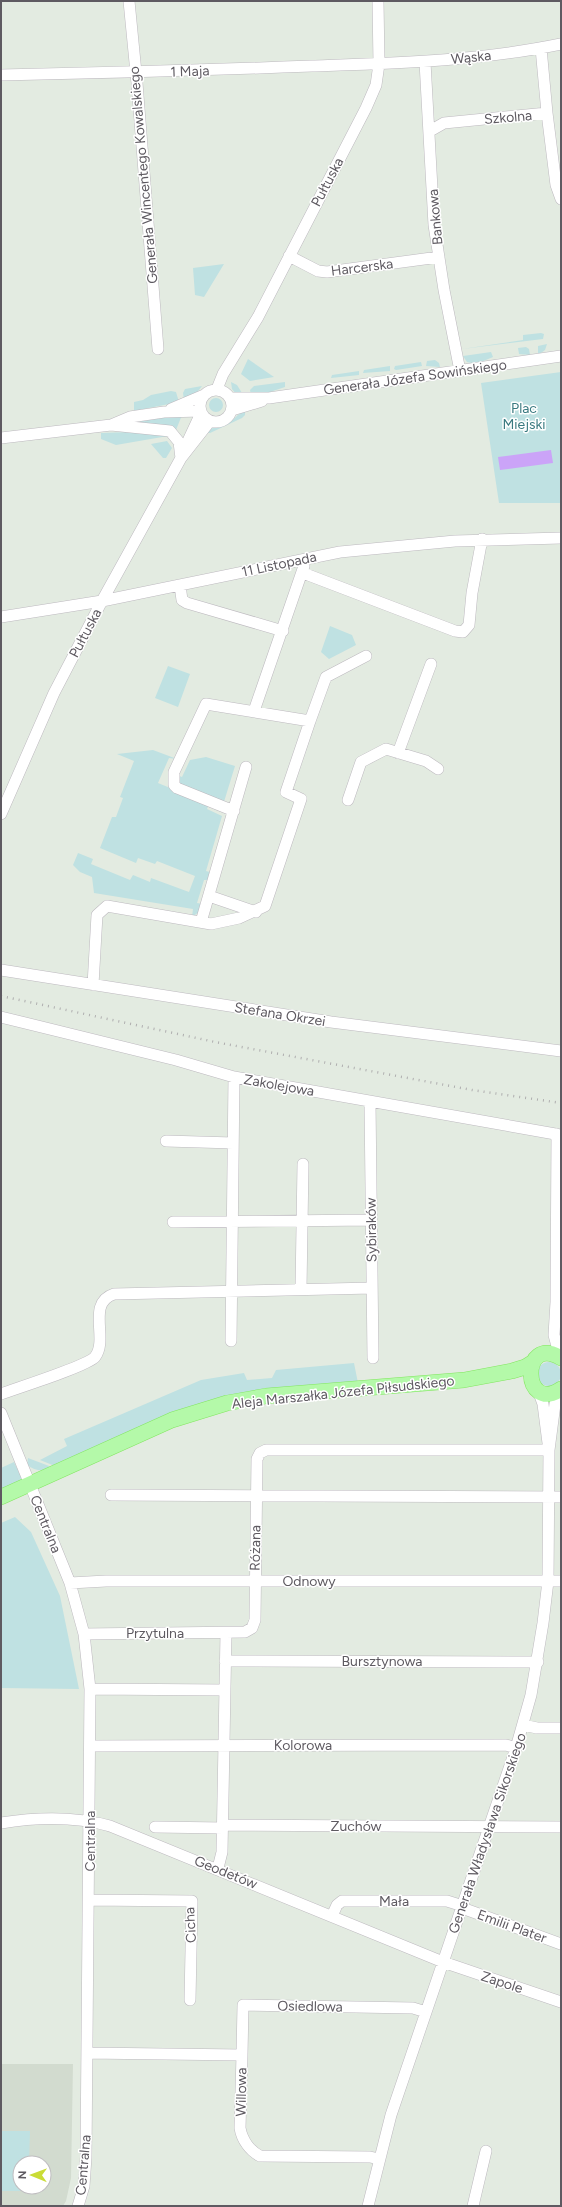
<svg xmlns="http://www.w3.org/2000/svg" width="562" height="2207" viewBox="0 0 562 2207" font-family="Figtree,sans-serif">
<rect width="100%" height="100%" fill="#e3ebe1"/>
<!-- education -->
<path fill="#d2dbcf" fill-rule="evenodd" d="M1,2064h72l-2,114 -5,23 -3,5h-62zM20,2163h24v24h-24z"/>
<!-- green -->
<path fill="#bfe1e2" d="M224,264l-20,33 -9,-2 -2,-27z
M541,333l3,1 -1,5 -81,10 61,-9v-5z
M547,344l-2,6 -7,5v-9z
M526,347l3,2 1,6 -11,-1 -1,-6z
M491,352l2,5 -17,7 -9,-2 -4,-6z
M248,359l26,18 -24,4 -9,-7z
M435,360l4,3 1,4 -14,-1 1,-5z
M421,362l1,4 -26,4 -2,-1 1,-3z
M390,366v5l-27,2 1,-3z
M359,371v4l-28,3 1,-3z
M561,372v131h-62l-18,-120z
M231,382l6,3 5,8 -6,1 -4,-5z
M285,382v5l-15,5 -19,3 -1,-5 4,-4z
M202,386l-7,9 -11,5 -1,-7 2,-4z
M171,391l5,1 3,10 -45,9v-9l9,-2 8,-5z
M209 405a7 7 0 1 1 14 0a7 7 0 1 1-14 0Z
M245,411v4l-3,3 -32,15 -7,-1c8,-5 16,-4 24,-8 7,-3 10,-11 18,-13z
M182,415l-6,15 -47,-7z
M129,432l39,4 -52,9 -15,-6v-6z
M167,441l5,7 -6,10h-3l-12,-14z
M330,626l22,9 4,10 -27,14 -8,-7z
M168,666l22,8 -12,33 -23,-9z
M153,750l24,9 -8,-1 -11,25 51,21 -2,5 15,7 -16,55 7,2 -2,7h-7l-7,23 6,1 -4,8 -7,5 1,-8 -99,-16 -2,-16 -12,-5 -7,-7 5,-12 15,6 -2,5 39,16 3,-5 17,7 1,-4 38,14 6,-16 -38,-15 -2,3 -17,-6 -2,5 -36,-15 12,-31h4l7,-19 -3,-1 14,-36 -17,-7z
M206,757l29,9 -12,39 -44,-19 -2,-11 5,2 8,-17z
M537 1374a12 12 0 1 1 24 0a12 12 0 1 1-24 0Z
M354,1363l4,20 -130,14 -173,69 -15,-6 27,-14 -3,-7 137,-59 43,-7 3,7 25,-2 4,-8z
M28,1458l21,8 1,3c-9,3 -16,1 -23,-4z
M14,1462l10,21 -23,10v-25z
M15,1517l16,15 29,64 19,93 -78,-1v-165z
M1,2131h29l-1,32h-9v24h8v4h-27z"/>
<!-- water -->
<path fill="#cba4f8" d="M551,450l2,13 -53,7 -2,-13z"/>
<g fill="none" stroke-linecap="round" stroke-linejoin="round">
<defs>
<path id="minor" d="M129,1l8,82 21,266
M425,62l9,163 10,65 16,81
M1,75c104,-2 207,-5 311,-9 83,-3 167,-5 249,-22
M547,113l9,72 5,14
M430,131l14,-8 103,-10 -6,-65
M289,256l29,15 9,1 112,-15
M217,389l6,-15 35,-57 108,-209 10,-23 3,-21 -1,-63
M200 406a16 16 0 1 1 32 0a16 16 0 1 1-32 0Z
M230,398h39l292,-42
M171,409l33,-14
M232,410l30,-9
M111,425l59,6 9,11 2,16
M1,438l110,-13 19,-8 34,-5 37,-1
M187,443l14,-30
M303,573l152,58 8,1 6,-7 3,-32 10,-54
M180,585l2,15 5,3 96,28
M1,617l101,-16 238,-49 115,-11 106,-3
M254,711l50,-145
M310,721l16,-44 40,-21
M398,753l33,-89
M348,800l13,-38 25,-13 40,12 12,8
M1,814l53,-121 48,-92 79,-143 29,-37
M209,896l47,16
M201,922l45,-155
M1,970l330,52 230,29
M93,985l4,-70 10,-9 104,18 28,-6 26,-12 36,-107 -15,-7 24,-71 -104,-17 -32,68v13l3,3 57,23
M1,1017l175,43 58,17 327,58
M370,1102l3,256
M557,1134l-1,168 -2,33 6,22
M166,1141l67,2
M173,1222l198,-2
M301,1289l2,-125
M231,1341l3,-264
M538,1390l5,14 5,39
M1,1394c16,-6 86,-28 94,-37 14,-18 -9,-54 19,-63l258,-6
M1,1413l69,170 14,51 6,55 -4,468 -2,29 -6,20
M111,1495l450,2
M70,1583l36,-2h455
M84,1634l161,-2 7,-4 3,-8 2,-161 3,-6 6,-3h283
M225,1661l313,1
M90,1689l135,1
M523,1725l14,3h24
M90,1746l416,-1 10,3
M1,1823c37,-6 73,-7 109,3l333,136 118,40
M223,1825l338,2
M155,1827l68,1
M218,1868l4,-16 4,-219
M89,1900l103,1 -2,99
M462,1908l99,36
M332,1916l5,-11 5,-4h105l16,5
M87,2053l155,2 -2,73c2,12 10,23 20,28l110,1 9,2
M242,2055l1,-50 170,3 13,4
M368,2206l23,-91 125,-367 15,-53 12,-72 5,-42 1,-131 6,-46 4,-13
M473,2206l13,-55"/>
<path id="major" d="M561,1358c-41,-25 -39,57 0,31
M1,1497l171,-77 55,-17 39,-7 198,-16 48,-9 13,-4 8,-5"/>
</defs>
<!-- minor casing -->
<use href="#minor" stroke="#bdb9bf" stroke-width="12"/>
<!-- major casing -->
<use href="#major" stroke="#82e65f" stroke-width="16"/>
<!-- minor -->
<use href="#minor" stroke="#fff" stroke-width="11"/>
<!-- major -->
<use href="#major" stroke="#b4f9a9" stroke-width="15"/>
<!-- rail -->
<path stroke="#afaeaf" stroke-width="2.5" stroke-dasharray="1 5" stroke-linecap="butt" d="M1,996l214,46 257,48 89,13"/>
</g>
<g text-anchor="middle" stroke-width="3" stroke-linejoin="round" paint-order="stroke">
<!-- street labels -->
<g font-size="14" fill="#5e5a61" stroke="#fff">
<text transform="translate(471 57) rotate(-6)" y="5">Wąska</text>
<text transform="translate(190 71) rotate(-2)" y="5">1 Maja</text>
<text transform="translate(508 117) rotate(-5)" y="5">Szkolna</text>
<text transform="translate(143 175) rotate(-95)" y="5">Generała Wincentego Kowalskiego</text>
<text transform="translate(327 182) rotate(-62)" y="5">Pułtuska</text>
<text transform="translate(435 217) rotate(-95)" y="5">Bankowa</text>
<text transform="translate(362 267) rotate(-7)" y="5">Harcerska</text>
<text transform="translate(415 377) rotate(-8)" y="5">Generała Józefa Sowińskiego</text>
<text transform="translate(279 564) rotate(-12)" y="5">11 Listopada</text>
<text transform="translate(85 633) rotate(-62)" y="5">Pułtuska</text>
<text transform="translate(280 1014) rotate(9)" y="5">Stefana Okrzei</text>
<text transform="translate(279 1085) rotate(10)" y="5">Zakolejowa</text>
<text transform="translate(371 1230) rotate(-91)" y="5">Sybiraków</text>
<text transform="translate(343 1392) rotate(-6)" y="5">Aleja Marszałka Józefa Piłsudskiego</text>
<text transform="translate(46 1524) rotate(68)" y="5">Centralna</text>
<text transform="translate(255 1548) rotate(-89)" y="5">Różana</text>
<text x="309" y="1586">Odnowy</text>
<text x="155" y="1638">Przytulna</text>
<text x="382" y="1666">Bursztynowa</text>
<text x="303" y="1750">Kolorowa</text>
<text x="356" y="1831">Zuchów</text>
<text transform="translate(487 1833) rotate(-71)" y="5">Generała Władysława Sikorskiego</text>
<text transform="translate(90 1841) rotate(-90)" y="5">Centralna</text>
<text transform="translate(226 1872) rotate(22)" y="5">Geodetów</text>
<text x="394" y="1906">Mała</text>
<text transform="translate(190 1925) rotate(-93)" y="5">Cicha</text>
<text transform="translate(512 1926) rotate(20)" y="5">Emilii Plater</text>
<text transform="translate(502 1982) rotate(18)" y="5">Zapole</text>
<text transform="translate(310 2006) rotate(1)" y="5">Osiedlowa</text>
<text transform="translate(241 2092) rotate(-89)" y="5">Willowa</text>
<text transform="translate(83 2165) rotate(-85)" y="5">Centralna</text>
</g>
<!-- park labels -->
<g font-size="14" fill="#3a7a80" stroke="#fff">
<text x="524" y="413">Plac<tspan x="524" dy="16">Miejski</tspan></text>
</g>
</g>
<!-- border -->
<rect width="562" height="2207" fill="none" stroke="#5e5a61" stroke-width="4"/>
<!-- north arrow -->
<g transform="translate(32 2175) rotate(271)"><circle r="19" fill="#ffffff" stroke="#bfbdc0"/>
<path d="M0-3L7 15L0 10L-7 15Z" fill="#cadc37"/>
<text y="-6" font-size="11" font-weight="bold" text-anchor="middle" fill="#5e5a61">N</text>
</g>
</svg>
